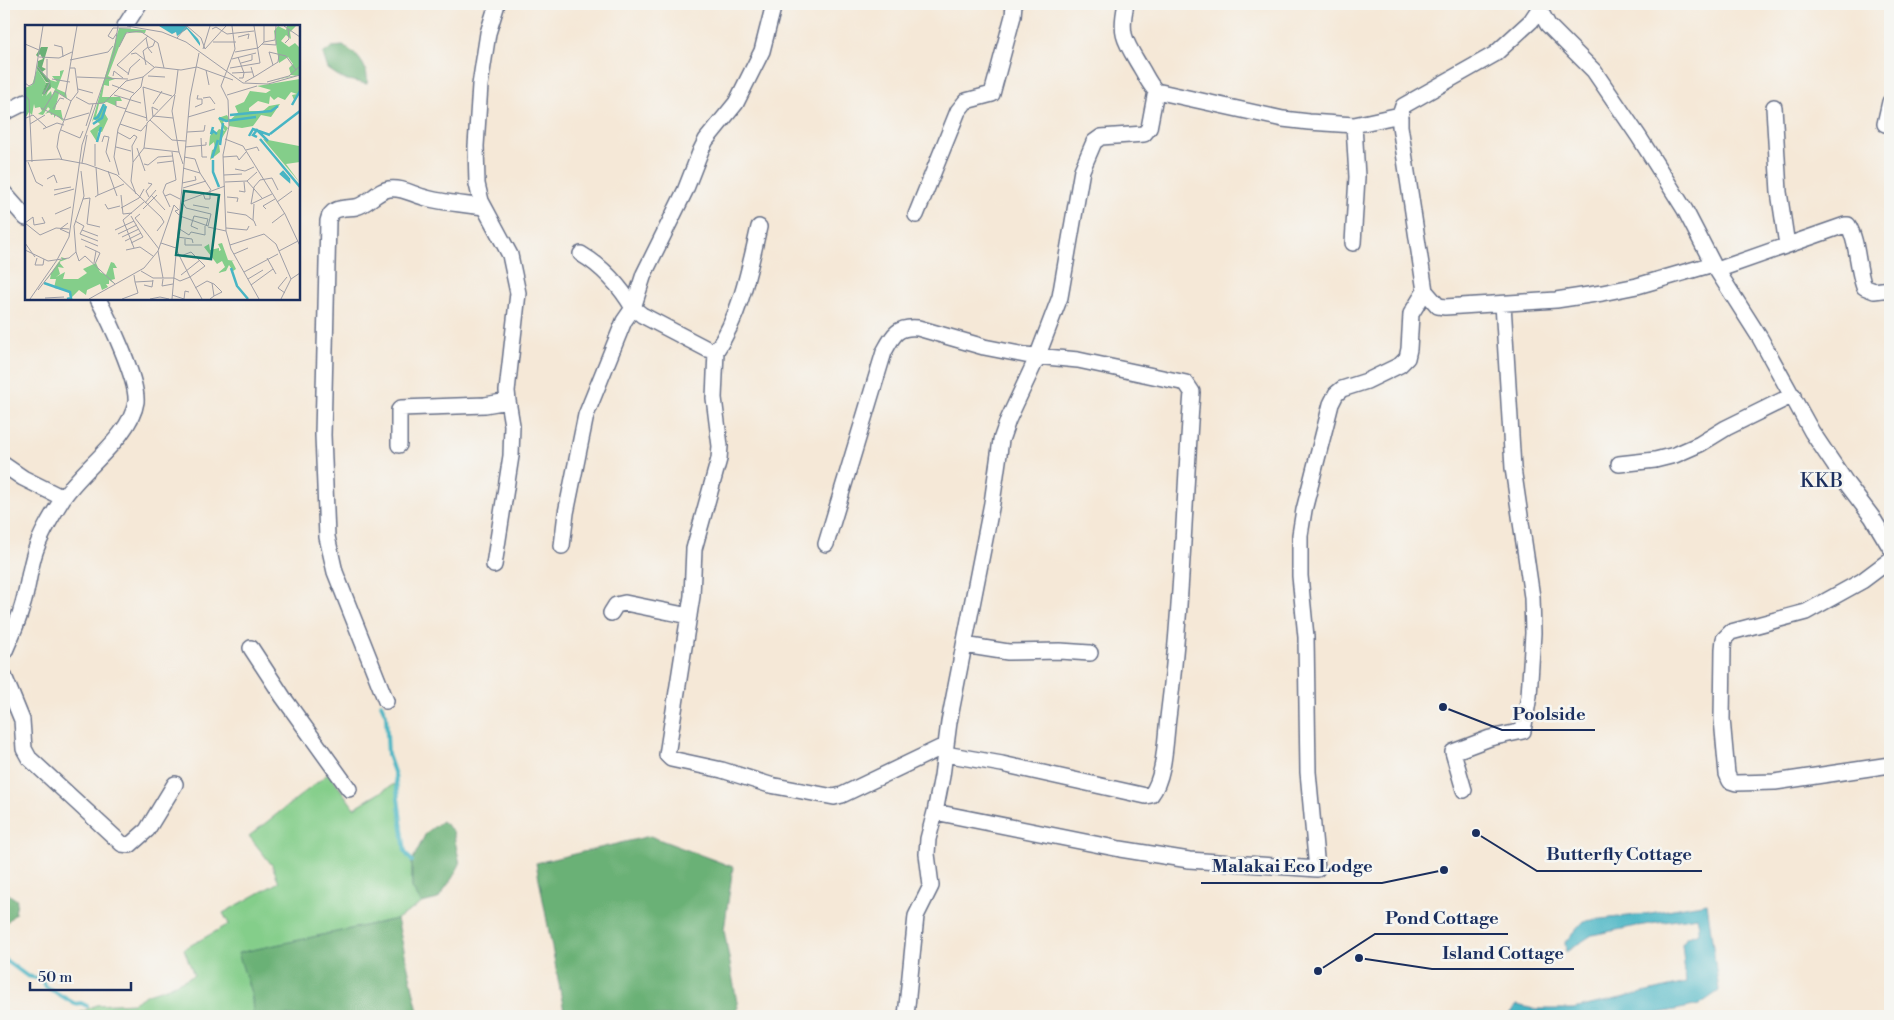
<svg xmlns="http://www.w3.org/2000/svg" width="1894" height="1020" viewBox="0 0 1894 1020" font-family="'Libre Bodoni',serif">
<rect width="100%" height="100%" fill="#f6f6f2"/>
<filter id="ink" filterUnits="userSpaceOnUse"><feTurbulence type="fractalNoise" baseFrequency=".02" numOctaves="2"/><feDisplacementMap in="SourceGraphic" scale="10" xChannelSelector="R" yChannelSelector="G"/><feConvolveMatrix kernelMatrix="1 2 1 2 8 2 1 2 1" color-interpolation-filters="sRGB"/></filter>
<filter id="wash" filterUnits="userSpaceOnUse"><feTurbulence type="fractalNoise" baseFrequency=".0096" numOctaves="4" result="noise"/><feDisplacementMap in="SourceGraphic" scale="20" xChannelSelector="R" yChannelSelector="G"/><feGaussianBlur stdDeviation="1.12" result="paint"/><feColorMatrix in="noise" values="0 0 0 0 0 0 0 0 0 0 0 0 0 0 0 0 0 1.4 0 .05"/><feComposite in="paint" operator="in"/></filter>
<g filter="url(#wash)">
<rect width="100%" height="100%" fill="#f5e8d7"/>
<!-- green -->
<path fill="#84ce8a" stroke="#507e74" d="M329,773l25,35 42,-25 9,69 7,9v27l10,15 -25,16 -158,34 13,43 1,20h-180l23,-11 37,-2 15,-9 21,-7 25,-12 -10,-26 45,-25 -6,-11 56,-31 -7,-17 -23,-29z"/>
<!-- forest -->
<path fill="#6bb176" stroke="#43706a" d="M343,46c15,8 26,21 24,38l-24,-5 -15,-10 -5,-15 9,-7z
M442,821l11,10 7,33 -7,13 -15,22 -16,4 -10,-15v-27l14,-28z
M650,836l83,31 -9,63 14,78 -8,8h-165l-29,-153z
M5,892l12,8 -2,14 -11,11v-32z
M397,919l22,97h-166l-1,-20 -14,-43z"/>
<!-- water -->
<path fill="#48b5c4" stroke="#327291" d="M1707,903l12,88 -20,14 -53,11h-138l9,-11 17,4h39l113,-26 -4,-39 5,-7 12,-4v-7l-2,-9 -60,9 -45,9 -26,17 -1,-10 19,-21 61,-7z"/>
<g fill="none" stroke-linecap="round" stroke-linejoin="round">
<!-- stream -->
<path stroke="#48b5c4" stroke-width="4" d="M381,704l5,11 2,40 7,20 10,77 7,9
M4,959l23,17 14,3 4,7 30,18 6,-1 6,3"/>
</g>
</g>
<g filter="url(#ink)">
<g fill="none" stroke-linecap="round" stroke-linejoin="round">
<defs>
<path id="minor" d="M774,4l-12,47 -26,52 -30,37 -5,10 -16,41 -41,83 -11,34 9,7 65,34 9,2 -2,47 6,48 -1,13 -25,90 -2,47 -25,159 4,4 51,11 48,15 64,12 8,-2 104,-50
M1126,4c-7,31 -1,37 15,64 5,8 8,16 15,23l-7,37 -5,6 -43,3 -7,5 -12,28 -22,127 -24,63 -28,60 -7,20 -9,63 -43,219 -7,54 -7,36 185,37 69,11 128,9 -9,-97 -2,-135 -6,-61v-41l4,-25 27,-106 5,-10 6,-5 25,-8 33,-16 7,-7 2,-9 2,-35 14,-23 -25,-165v-11l3,-9 92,-52 36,-33 8,-12
M1540,4l-1,5 9,16 46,46 45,66 46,73 28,54 47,74 52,94 35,52 25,33 18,30
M125,26l14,-22
M1156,91l127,28 26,3 45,3 46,-10
M1774,107l5,85 8,53
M4,113l22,-11
M1885,124l5,-22
M4,193l22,25
M916,215l42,-104 8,-10 26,-7 21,-78 1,-12
M1353,243l4,-66 -3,-52
M1717,270l128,-45h3c10,16 9,43 16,62l10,4 16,-2
M1425,291l13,15 7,1 111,-7 46,-7 35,-7 76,-22
M716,351c25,-37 33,-81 43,-124
M399,445v-35l2,-2 84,-3 23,-4 -1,-10 11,-98 -8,-38 -29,-54 -4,-17 -1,-38 4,-61 8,-52 9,-29
M1619,464l36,-4 20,-5 25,-11 26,-16 67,-33
M4,465l19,13 40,20
M826,544l58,-192c9,-17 13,-26 34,-24l66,19 41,8 53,5 108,23 6,9c-8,109 -10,218 -24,326 -3,23 -3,59 -17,77l-5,1 -144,-32 -57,-10
M562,546l4,-33 20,-98 38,-94 9,-13c-12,-21 -31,-42 -52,-54
M1890,560l-28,21 -56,31 -75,20 -7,7 -1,10 -1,70 5,55 3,7 6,2 39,-1 115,-17
M494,565l17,-109 1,-31 -4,-24
M611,613l5,-8 9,-2 64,13
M964,645l44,7 52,-1 30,2
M251,648l32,49 66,92
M4,653c6,-15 14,-30 18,-46 6,-18 7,-37 13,-55 6,-19 18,-38 28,-54 19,-29 68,-62 73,-96 2,-22 -27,-83 -38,-103
M4,676l18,44 2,29 5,9 93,86 8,1 17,-15 28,-46
M386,701l-51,-129 -8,-35 -4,-102 5,-214c3,-15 16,-12 28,-14 13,-3 20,-16 33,-18 12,-2 23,5 34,8 19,6 41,7 61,10
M1464,790l-11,-38 37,-14 33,-7 6,-35 4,-63 -1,-36 -19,-129 -10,-164
M906,1016l10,-100 15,-30 -4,-32 1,-15 7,-27"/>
</defs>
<!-- minor casing -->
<use href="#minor" stroke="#677088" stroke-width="18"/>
<!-- minor -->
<use href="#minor" stroke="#fff" stroke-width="15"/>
</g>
</g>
<g text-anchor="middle" stroke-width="5" stroke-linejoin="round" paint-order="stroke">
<!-- quarter labels -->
<g font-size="19" letter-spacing="1" fill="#1b2f5e" stroke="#f6f6f2">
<text x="1822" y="487">KKB</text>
</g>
</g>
<!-- overview -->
<g transform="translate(25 25)">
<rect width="275" height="275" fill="#f5e8d7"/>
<path d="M253,1l8,4 1,-4h9l-6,6 1,7 -5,-4 -5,6 8,6 6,-4 5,5v27l-30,6 26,-6h-5l-2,-7 4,-4 -5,-7 -9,6 -5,-32zM94,3l27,2 -1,3 -18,-1 -8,15 -11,29 7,3 -6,2v5l-5,-1 -2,12h18l2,4h-6v5l-9,-4 -8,2 -3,12 10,-12 -1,10 3,5 -6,13 -4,-1 -1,11 -7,-11 10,-7 -6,-5 -2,3zM12,44l9,14 -4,13 6,-5 -2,5 5,-5 1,5 3,-7 -6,-3 1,-6 7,2 -5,-6h8v-5l4,-1 -7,19 9,4 1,6 -8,-6 -4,17h6l2,11 -7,-6 -2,3v-4l-3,1 -1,-3 -5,2 5,-5 -2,-2 -5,8 -5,-1 4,-3 -2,-4 -5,1 -1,-4 -2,11 -3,-3 -3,5 -1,-29 7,-3zM275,54v14l-6,7 -2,-5 5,-1 -6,-2 -6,8 -7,-3 -4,3 -4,-4 -1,8 -11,-3 -9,7v3h14l6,-5 11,-2 -9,13 -10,-2 -8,11 -11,2 -13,-2v-5l-5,-1 -1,4 5,4 -9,15 1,9 -10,8 2,-10 3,-1 -1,-7 -5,4 1,-10 3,-5 2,3 4,-5 6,2 -7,-13 9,-3 3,5 8,-7 -3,-7 9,-4 6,-11 16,2 5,-3 -14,-4zM238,114l36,7 1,16 -14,2 14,19zM197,218l6,17 7,1h-3l4,8 -3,2 -4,-6 -3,6 -8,2 7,-6 -3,-6 -5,3 -13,-17 5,-3 1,6 9,-2v3l2,-1 -3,-6zM36,232l6,2 -8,3 5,6 -6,-1 2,7 -4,3 9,-5 -2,7h15l9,-6 -4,-4 13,-6 4,9 6,3 5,-13 3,1 3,5h-4l2,11 -4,1 4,4 -6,-4v4h-3l2,3 -6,3 -2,-6 -13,6 -1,5 -7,-5 -7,7 -3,-6 -15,-3 2,-9h-6l1,-5 -7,9 16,-23h2z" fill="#84ce8a"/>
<path d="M16,22h7l-6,20 4,2 -4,3 8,8 1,8 -7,7 -2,-1 4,-11h4l-4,-1 -9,-13 1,-8 5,-2 -3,-5 -2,3 -2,-2z" fill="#6bb176"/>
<path d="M134,1h27l12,13 2,4v3l-13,-17 -10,7 -1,-4 -4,2z" fill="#48b5c4"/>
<path fill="none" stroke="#48b5c4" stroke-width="2.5" d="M267,80l8,-14M205,90l41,-4 7,-5M194,93l7,3 30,-4M69,94l4,-2 6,-13M68,99l9,-6 4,-12M188,102l-2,7 2,-3 4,3M245,109l30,-23M224,111l4,-7 17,6M232,112l-4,-2 4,-5 11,11M235,114l40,48M72,117l4,-15M195,120l3,-22M187,133l6,-18M188,135v12l6,15M258,147l6,7v2l-8,-7zM206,243l6,18 11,13M19,258l26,9 1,6 -4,1"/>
<path fill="none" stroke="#9e9ea7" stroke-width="1" d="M102,1l35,6 24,10 57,41 25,1 32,-9M162,1l14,12 4,11 21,-23M207,1l3,23 -14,37 7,14 1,26 -6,29 3,76 5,18 28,50M239,1v16M259,1l16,11M187,4l4,-2 11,7 27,-3M92,8l-4,6 -5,-3 5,-8h18M213,12l11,-3 -1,5M152,13l10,-12M188,17h23M260,18l4,-4 -1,-10M0,19l14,6M237,19l14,1v-5M29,20l8,2 1,10M94,22l7,-14 14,-2 18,12 6,25M233,23l6,-6 11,-2 1,-14M178,24l7,-23M210,27l23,-4M127,28l-4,-5 5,-2 2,-5M106,29l5,-1 18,14M14,32l20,1 13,-6M213,32l6,16 -1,5h-4M22,34v19M207,34l24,-6M45,35l38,-8 5,-6M216,38l11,-3v-5M121,40l-3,-14 5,-4 -2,-9M248,40l-4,-13 17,4 10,14M13,42l12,15 -6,12v-4M205,43l30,-5 -6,-37M181,45l3,15M207,48l20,-1M104,49l-12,-9 31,-29M103,50l2,-7 10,-9M88,51l1,-5 9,7M123,51l17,1M52,52l51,2M229,52l24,-15 1,-7M27,54l18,3M220,57l9,-5 -3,-10M242,57l22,-6 11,-10M0,58l4,3 5,-3 9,-57M87,60l22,8M118,62l4,34M118,62l29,9M53,64l15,4M0,70l4,5 3,62M89,70l27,8M150,70l-3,16 7,41M202,70l30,-9M40,71l12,-70M51,72l13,7 15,-1 22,-22 17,-4 12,-10 26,3 16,-3 36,13M178,73l7,-1 5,7M91,76v5l10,3M128,79l9,-13M170,82l7,-3v-5h-5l1,-4M16,83l24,12M19,84l11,-18 16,10M28,84l7,-11 4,1M100,86l22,7M128,91l20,2M128,92l-1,-10 6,3M163,92l27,-8M1,93l7,-3 13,12M40,95l24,-7M125,95l22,20 14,1M5,99l15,-9M95,99l21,7 5,-6M61,101l7,-22M18,104l14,-6 7,2M36,105l19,8 3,-7M92,107l13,7 4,-4 3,2 -5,9 1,16M162,107l17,-1 1,-6M176,113l1,19h5M200,114l18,7 42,68 15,32M77,117l2,-6 5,1 -3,15 4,10M70,119v22M91,122l15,4M160,122l21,-2v-3M112,123l8,23M119,123l35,4 4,12M221,125l11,-3 2,4M159,132l11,2 5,14M198,132l14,-1 2,4 7,-8M37,135l-5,-13 2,-13 12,-33 7,-9 -3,-24h-5M0,136l34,-2 27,5 31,11 44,42 3,5 -7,9M3,137l8,20 7,4M57,138l5,-28M132,138l16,-2M119,139l4,1 10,-8 14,-1M158,143l17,5 11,17M210,144l10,2 9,-4M83,146l9,25M94,150l-5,-18 4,-28 13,-32 10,-10 2,-10M199,150l18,-1M22,154l7,-4 3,8M222,156l15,17M200,157l22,-1 10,-9M123,158l4,1 -6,7 3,6M157,158l14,-3 -1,-4M229,162l-3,17 21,-10M229,162l6,-7 12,-2 6,12M158,163l23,-7M29,165l17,-3M214,166l6,1 -1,-10M178,168l2,6h5v-9M111,169l-5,-13 2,-19 11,-14 3,-25 28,-29 3,-24M29,170l20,-6M73,170l26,-11M96,170l2,19 9,-1M126,170l14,15M140,171l5,-2 10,5M70,172l3,-2 -2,-28M202,172l11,1 -1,4M58,174l7,-1 -3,26 13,3M157,177l43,-16M252,177l15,-11M120,178l11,-13M80,179l3,5 12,-3M168,180l16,3M145,182l-7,-15 3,-8 10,-4 -4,-28M96,183l18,-10 5,-9M118,184l14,-14M241,184l-3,-3 12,-7M153,185l-3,1 5,5 28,10 3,-12 -25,-6 -3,-5M202,187l19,3 8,6 2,5M30,189l16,-7M115,189l-5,4 24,31M228,195l1,-16M50,196l9,5 -4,8 18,7M0,198l15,12 16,-7 13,1M0,198l8,-6 1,8 11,-2 -3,-6M43,198l-8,6 9,4M247,198l13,-10M183,202l18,4M153,203l11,7 2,-3 14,3v-9M201,203l21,2 2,-4M173,204l-7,-3 3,-10 14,3 -2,7M57,205l16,6M90,205l19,-9M93,209l19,-9M0,210v8l10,14M97,212l17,-8M152,212l15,2 1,4M56,214l17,7M160,214v6h17M100,216l16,-8M106,218l12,-6 -12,-21M136,218l15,5M205,220l34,-11 12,10 15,35M60,221l11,5 -2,12M109,223l-11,-28 21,-18M151,224l14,28 15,-11 -14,-14 -10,4M0,225l23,11 21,-3 7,-6 3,9 6,-5 30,28M101,225l14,-3 13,9M133,226l5,27M254,226l19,-10M51,227l-2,-26 10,-30 -3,-25M209,229l14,-6M12,233l-2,7h8l1,-6M242,233l9,16M70,239l5,-11 -4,-2M116,246l12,7h21M219,247l34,-18M109,250l1,7 18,-1M156,250l19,-15M149,253l6,3 10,-4 12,22M138,254l-1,7 11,-2M223,254l15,-9M119,260l8,2 1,-7M226,260l22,-16M170,263l12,-7 7,3 8,8 -8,4M13,265l22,-28M260,268l-7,-5 9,-11M147,270l12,4 1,-8 4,1M20,273l19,-1M5,274l27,-39 12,-23 13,-92 32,-93 4,-26M64,274l55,-31 14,-17 16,-46 5,5M97,274l16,-6 -3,-11M125,274l10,-2 9,2M147,274l18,-202 9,-44M185,274l4,-3 -2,-13M256,274l10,-20 9,-6"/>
<path fill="#0f766e" fill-opacity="0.15" stroke="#0f766e" stroke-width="2.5" d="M159,166l35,4 -8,64 -35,-4z"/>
<rect width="275" height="275" fill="none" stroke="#1b2f5e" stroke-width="2.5"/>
</g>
<!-- callouts -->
<path fill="none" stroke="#1b2f5e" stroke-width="2" d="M1443 707L1502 730H1595M1476 833L1537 871H1702M1444 870L1382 883H1201M1318 971L1375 934H1508M1359 958L1432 969H1574"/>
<g fill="#1b2f5e" stroke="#f6f6f2" stroke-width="2">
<circle cx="1443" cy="707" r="5"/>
<circle cx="1476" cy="833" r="5"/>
<circle cx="1444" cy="870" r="5"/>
<circle cx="1318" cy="971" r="5"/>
<circle cx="1359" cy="958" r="5"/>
</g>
<g font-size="18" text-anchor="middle" font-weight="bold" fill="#1b2f5e" stroke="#f6f6f2" stroke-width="5" stroke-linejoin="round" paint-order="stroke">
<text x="1549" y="720">Poolside</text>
<text x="1619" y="860">Butterfly Cottage</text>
<text x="1292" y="872">Malakai Eco Lodge</text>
<text x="1442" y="924">Pond Cottage</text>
<text x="1503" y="959">Island Cottage</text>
</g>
<!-- margin -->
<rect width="1894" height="1020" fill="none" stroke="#f6f6f2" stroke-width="20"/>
<!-- scale -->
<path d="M30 982v8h101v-8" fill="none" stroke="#1b2f5e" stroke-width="2.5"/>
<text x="38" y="982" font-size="15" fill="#1b2f5e" stroke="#f6f6f2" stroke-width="4" paint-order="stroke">50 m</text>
</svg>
